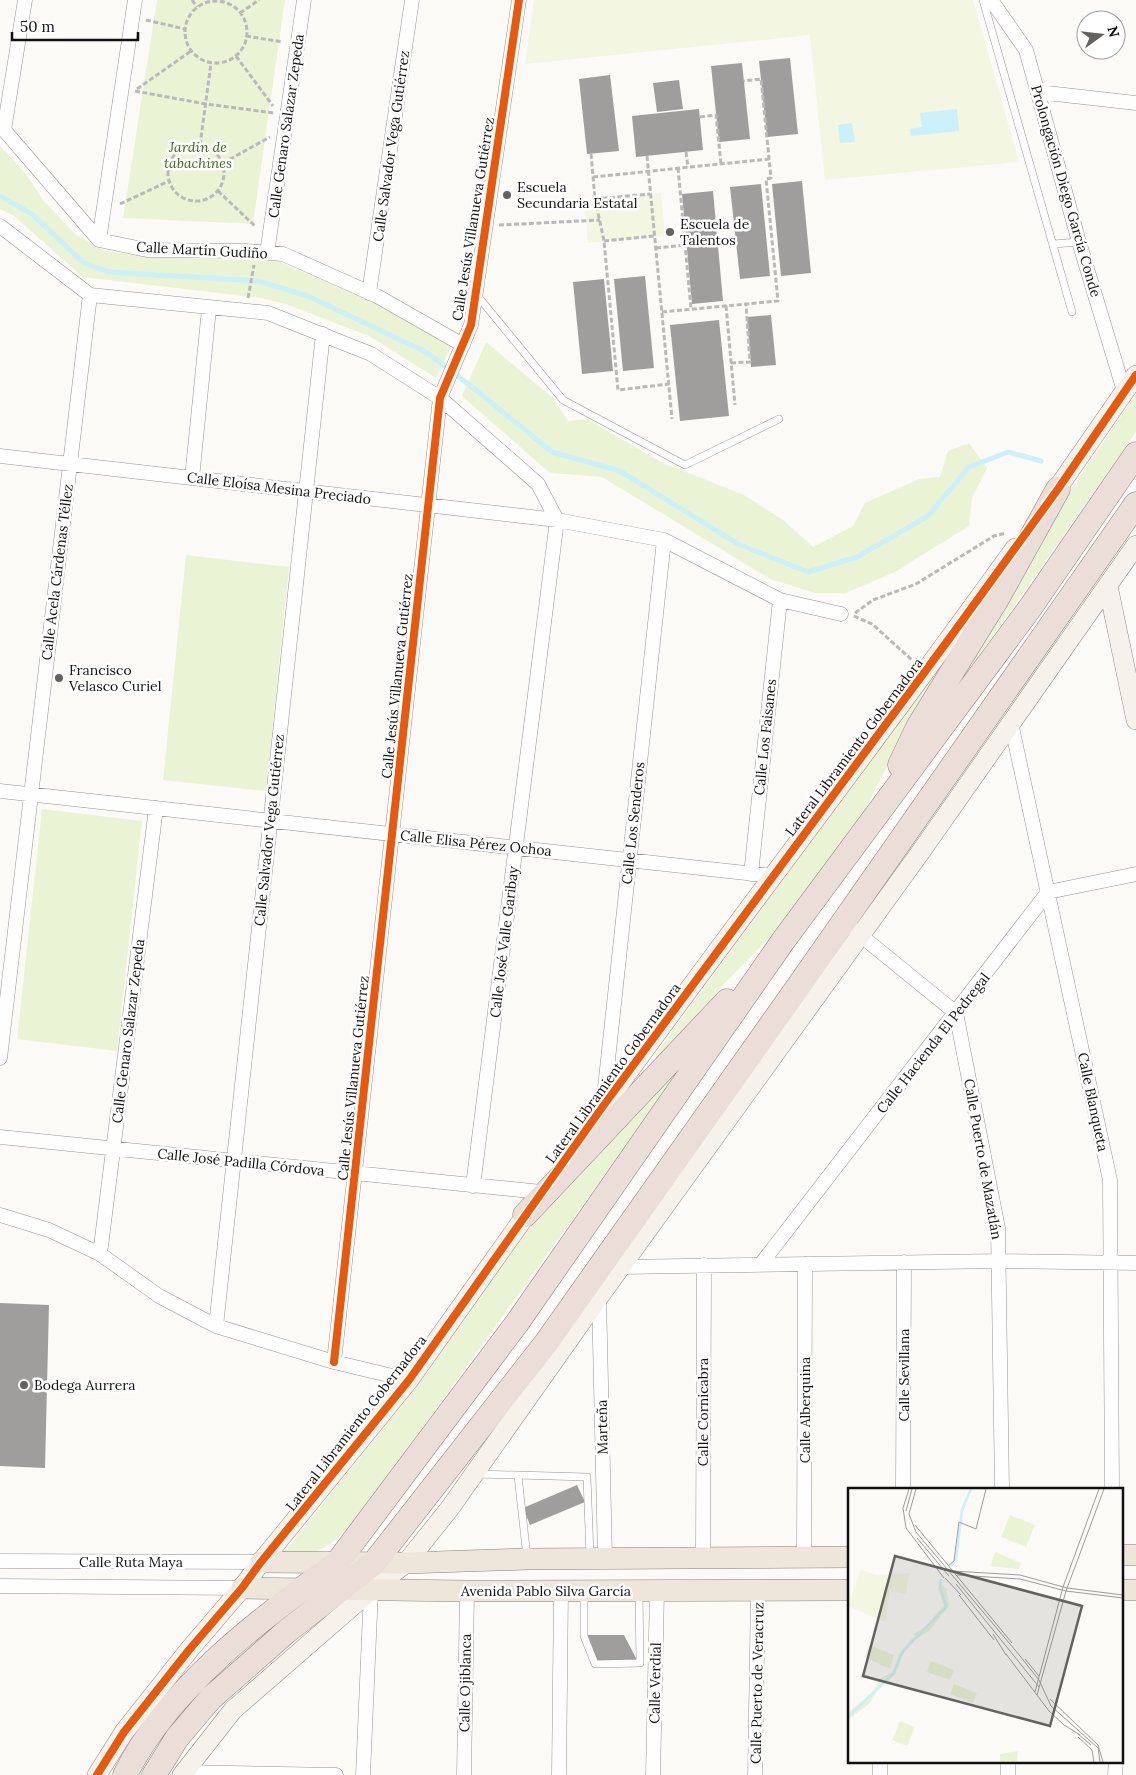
<svg xmlns="http://www.w3.org/2000/svg" width="1136" height="1775" viewBox="0 0 1136 1775" font-family="Lora,serif">
<rect width="100%" height="100%" fill="#fcfaf7"/>
<!-- green -->
<path fill="#ebf3d5" d="M157,0h128l-32,224 -130,-6z
M0,146l25,27 18,27 32,34 30,17 43,6 130,4 95,41 79,43 -16,33 -67,-42 -83,-32 -25,-6 -178,-21 -69,-61 -14,-7z
M486,342l67,56 15,23 19,-2 74,43 83,33 39,25 30,27 40,-21 12,-23 54,-24 21,-2 8,-26 21,-8 18,25 -15,30 -3,28 -74,46 -49,21h-31l-45,-14 -168,-102 -52,-4 -88,-77z
M1136,394v38l-163,232 -7,1 93,-158z
M186,555l103,12 -23,224 -103,-11z
M948,653h5l-51,84 -52,102 -64,82 -65,66 -57,74h-7l-2,-6z
M42,809l100,12 -25,230 -100,-12z
M673,1069l3,7 -324,449c-26,25 -34,29 -71,31l137,-171 117,-168z"/>
<!-- pitch -->
<path fill="#f3f6e0" d="M534,0h439l46,162 -194,18 -15,-145 -285,29z
M661,193l4,43 -77,7 -4,-43z"/>
<!-- water -->
<path fill="#caf0f9" d="M957,109l2,22 -48,5 -1,-7 12,-2 -2,-14z
M852,123l3,19 -15,1 -2,-18z"/>
<g fill="none" stroke-linecap="round" stroke-linejoin="round">
<!-- stream -->
<path stroke="#caf0f9" stroke-width="5" d="M0,196l32,18 52,49 25,9 149,9 50,15 118,56 50,38 76,62 68,19 118,73 70,28 49,-15 71,-41 41,-49 39,-15 33,9"/>
</g>
<!-- building -->
<path fill="#a09e9c" d="M790,58l8,76 -31,3 -8,-76z
M742,63l8,76 -31,3 -8,-76z
M610,75l9,76 -32,3 -8,-75z
M679,80l4,29 -26,3 -4,-29z
M699,109l4,41 -67,7 -4,-41z
M802,181l9,92 -30,3 -9,-92z
M761,184l9,92 -30,3 -10,-92z
M713,191l10,110 -31,3 -10,-110z
M645,276l9,92 -31,3 -9,-92z
M604,279l9,92 -31,3 -9,-92z
M771,315l5,50 -25,2 -4,-50z
M719,320l10,96 -49,5 -10,-96z
M0,1303l49,2 -4,163 -45,-2z
M577,1485l8,17 -55,23 -7,-17z
M582,1635h42l13,25 -44,1z"/>
<g fill="none" stroke-linecap="round" stroke-linejoin="round">
<defs>
<path id="lane" d="M983,0l89,312
M1053,244l26,-2
M476,294l87,106 122,65 94,-46
M477,1474l110,3 3,79
M518,1476l9,81
M584,1594v42l11,28 45,-1 -1,-70"/>
<path id="street" d="M991,0l35,50 53,192 45,149
M1038,92l98,11
M0,129l4,1 95,110 48,10 99,1 37,3 94,42 86,49
M4,130l21,-130
M0,226l90,69 178,18 103,41 69,44 98,86 19,36 107,20 116,60 61,14
M99,240l36,-240
M267,253l37,-253
M369,293l43,-293
M0,456l557,64 -84,666
M192,478l17,-169
M1011,723l99,457 2,309
M0,791l773,85
M751,874l29,-274
M854,930l102,83 42,215 4,261
M0,1058l90,-763
M603,1106l61,-566
M0,1137l541,55
M0,1215l49,15 51,24 59,42 57,30 118,36 75,18
M100,1254l56,-446
M761,1264l287,-372 88,-18
M621,1267l378,-6 137,2
M599,1297l6,261
M216,1326l107,-992
M334,1362l106,-964 31,-73 48,-325
M903,1489l1,-227
M804,1557l1,-293
M703,1558l1,-293
M0,1561l261,1
M0,1586l242,2
M184,1772l152,3
M363,1775l8,-185
M464,1775l3,-184
M559,1775l2,-184
M653,1775l4,-184
M755,1775l3,-184
M880,1775v-14
M1008,1775v-14
M1115,1775l1,-14"/>
<path id="secondary" d="M1050,499l86,-124
M1108,586l28,134
M563,1162c148,-207 304,-408 452,-614
M97,1775l27,-43 65,-82 53,-62 19,-26 148,-182 124,-175
M182,1775l51,-65 138,-120 35,-27 44,-55 149,-211 323,-447 214,-305"/>
<path id="primary" d="M1122,1555h14
M261,1562l145,1 121,-4 323,-2
M242,1588l225,3 383,-1
M1122,1590h14"/>
<path id="highway" d="M900,765l18,-38 79,-128 61,-110
M525,1215l202,-214
M125,1775c43,-87 135,-156 212,-212l180,-240 266,-382 247,-333 106,-154
M154,1775l23,-37 34,-40 75,-66 88,-69 172,-220 254,-359 336,-480"/>
</defs>
<!-- lane casing -->
<use href="#lane" stroke="#969594" stroke-width="8"/>
<!-- street casing -->
<use href="#street" stroke="#969594" stroke-width="15"/>
<!-- secondary casing -->
<use href="#secondary" stroke="#8d8c8b" stroke-width="20"/>
<!-- primary casing -->
<use href="#primary" stroke="#848381" stroke-width="22"/>
<!-- highway casing -->
<use href="#highway" stroke="#848381" stroke-width="25"/>
<!-- path -->
<path stroke="#b9b9b8" stroke-width="3" stroke-dasharray="5 2.5" stroke-linecap="butt" d="M192,0l5,7
M185 32a31 31 0 1 1 62 0a31 31 0 1 1-62 0Z
M240,13l19,-13
M146,20l39,9
M246,36l37,6
M236,56l37,50
M137,89l54,-38
M135,91l71,13 68,9
M700,117l16,-2 5,49
M168 173a28 28 0 1 1 56 0a28 28 0 1 1-56 0Z
M200,145l11,-82
M686,152l2,15
M591,154l4,45 9,42 14,149 51,-6
M647,156l25,263
M223,163l47,-26
M678,168l13,141
M593,177l176,-18
M218,191l38,36
M595,199l55,-5
M120,204l49,-23
M499,225l101,-5
M604,241l50,-5
M656,248l29,-3
M248,298l6,-33
M726,306l9,99
M662,312l116,-11 -12,-122 5,-1 -10,-99 -17,2
M731,363l19,-1 -4,-58
M855,613l18,-13 43,-16 78,-48 12,-3
M854,616l18,8 40,36"/>
<!-- lane -->
<use href="#lane" stroke="#fffefe" stroke-width="7"/>
<!-- street -->
<use href="#street" stroke="#fffefe" stroke-width="14"/>
<!-- secondary -->
<use href="#secondary" stroke="#f6f2eb" stroke-width="19"/>
<!-- primary -->
<use href="#primary" stroke="#eee6da" stroke-width="21"/>
<!-- highway -->
<use href="#highway" stroke="#ebddd7" stroke-width="24"/>
<defs>
<path id="cycleway" d="M334,1362l106,-964 31,-73 48,-325
M97,1775l27,-43 65,-82 53,-62 19,-26 148,-182 194,-274 346,-467 109,-150 78,-114"/>
</defs>
<!-- cycleway casing -->
<use href="#cycleway" stroke="#fff" stroke-width="11"/>
<!-- cycleway -->
<use href="#cycleway" stroke="#e8590c" stroke-width="8"/>
</g>
<!-- markers -->
<g fill="#636261" stroke="#fff" stroke-width="2">
<circle cx="507" cy="195" r="5"/>
<circle cx="670" cy="232" r="5"/>
<circle cx="59" cy="678" r="5"/>
<circle cx="24" cy="1385" r="5"/>
</g>
<g text-anchor="middle" stroke-width="5" stroke-linejoin="round" paint-order="stroke">
<!-- street labels -->
<g font-size="14" fill="#101010" stroke="#fff">
<text transform="translate(286 126) rotate(-82)" y="5">Calle Genaro Salazar Zepeda</text>
<text transform="translate(391 146) rotate(-82)" y="5">Calle Salvador Vega Gutiérrez</text>
<text transform="translate(1066 191) rotate(74)" y="5">Prolongación Diego García Conde</text>
<text transform="translate(473 219) rotate(-81)" y="5">Calle Jesús Villanueva Gutiérrez</text>
<text transform="translate(202 250) rotate(3)" y="5">Calle Martín Gudiño</text>
<text transform="translate(279 488) rotate(7)" y="5">Calle Eloísa Mesina Preciado</text>
<text transform="translate(57 572) rotate(-83)" y="5">Calle Acela Cárdenas Téllez</text>
<text transform="translate(397 676) rotate(-84)" y="5">Calle Jesús Villanueva Gutiérrez</text>
<text transform="translate(765 737) rotate(-84)" y="5">Calle Los Faisanes</text>
<text transform="translate(854 747) rotate(-53)" y="5">Lateral Libramiento Gobernadora</text>
<text transform="translate(633 823) rotate(-84)" y="5">Calle Los Senderos</text>
<text transform="translate(269 830) rotate(-84)" y="5">Calle Salvador Vega Gutiérrez</text>
<text transform="translate(476 843) rotate(6)" y="5">Calle Elisa Pérez Ochoa</text>
<text transform="translate(504 942) rotate(-83)" y="5">Calle José Valle Garibay</text>
<text transform="translate(128 1031) rotate(-83)" y="5">Calle Genaro Salazar Zepeda</text>
<text transform="translate(933 1043) rotate(-52)" y="5">Calle Hacienda El Pedregal</text>
<text transform="translate(613 1073) rotate(-54)" y="5">Lateral Libramiento Gobernadora</text>
<text transform="translate(353 1078) rotate(-84)" y="5">Calle Jesús Villanueva Gutiérrez</text>
<text transform="translate(1093 1102) rotate(78)" y="5">Calle Blanqueta</text>
<text transform="translate(983 1159) rotate(80)" y="5">Calle Puerto de Mazatlán</text>
<text transform="translate(241 1162) rotate(6)" y="5">Calle José Padilla Córdova</text>
<text transform="translate(904 1375) rotate(-90)" y="5">Calle Sevillana</text>
<text transform="translate(805 1410) rotate(-90)" y="5">Calle Alberquina</text>
<text transform="translate(703 1412) rotate(-90)" y="5">Calle Cornicabra</text>
<text transform="translate(356 1423) rotate(-52)" y="5">Lateral Libramiento Gobernadora</text>
<text transform="translate(602 1427) rotate(-91)" y="5">Marteña</text>
<text x="131" y="1567">Calle Ruta Maya</text>
<text x="546" y="1596">Avenida Pablo Silva García</text>
<text transform="translate(465 1683) rotate(-89)" y="5">Calle Ojiblanca</text>
<text transform="translate(655 1683) rotate(-89)" y="5">Calle Verdial</text>
<text transform="translate(757 1683) rotate(-89)" y="5">Calle Puerto de Veracruz</text>
</g>
<!-- park labels -->
<g font-size="14" font-style="italic" fill="#3a6e1b" stroke="#fff">
<text x="198" y="152">Jardin de<tspan x="198" dy="16">tabachines</tspan></text>
</g>
<!-- poi labels -->
<g font-size="14" fill="#101010" stroke="#fff" text-anchor="start">
<text x="517" y="192">Escuela<tspan x="517" dy="16">Secundaria Estatal</tspan></text>
<text x="680" y="229">Escuela de<tspan x="680" dy="16">Talentos</tspan></text>
<text x="69" y="675">Francisco<tspan x="69" dy="16">Velasco Curiel</tspan></text>
<text x="34" y="1390">Bodega Aurrera</text>
</g>
</g>
<!-- overview -->
<g transform="translate(848 1488)">
<rect width="275" height="275" fill="#fcfaf7"/>
<path d="M162,27l25,10 -9,22 -25,-10zM147,64l26,11 -2,6 -29,-3zM93,97l5,3 3,18 -20,25 -11,7 -5,-4 11,-6 20,-23 -6,-17zM64,150l3,2 -12,14 -8,21 -16,13 -9,15 -22,17v-8l25,-20 6,-13 14,-7 6,-18zM21,157l25,10 -4,14 -26,-12zM83,173l23,9 -4,10 -23,-8zM106,196l23,9 -4,10 -23,-9zM52,233l15,6 -8,19 -15,-6zM170,263l-1,11h-17v-8z" fill="#ebf3d5"/>
<path d="M13,82l15,5 33,-2 -3,21 -16,-3 -5,31 -37,-16z" fill="#f3f6e0"/>
<path fill="none" stroke="#caf0f9" stroke-width="2.5" d="M103,78l5,-6 6,-50 9,-21M0,229l45,-43 10,-23 43,-44 -6,-20 1,-8"/>
<path fill="none" stroke="#9e9c9b" stroke-width="1" d="M61,1l-6,19 3,20 38,50M68,1l-7,25 7,18 104,124 19,24 12,26 47,42 2,14M58,23l6,-22M67,37l97,118M69,50l32,38M100,78l6,-5 5,-39 17,7 10,-40M105,83l67,4 47,13 56,7M109,87l63,4 46,12 57,7M97,90l16,17M108,96l83,103M111,107l35,45M145,146l13,21M158,166l43,57 15,14M177,171l14,17M187,204l28,-105 36,-98M189,207l29,-104 38,-102M202,211l48,46 5,17M216,237l16,10M230,246l13,11M230,249l14,13 2,12"/>
<path fill="#636261" fill-opacity="0.15" stroke="#636261" stroke-width="2.5" d="M47,68l187,50 -32,120 -187,-50z"/>
<rect width="275" height="275" fill="none" stroke="#101010" stroke-width="2.5"/>
</g>
<!-- north arrow -->
<g transform="translate(1101 35) rotate(75)"><circle r="24" fill="#ffffff" stroke="#9f9f9f"/>
<path d="M0-4L9 19L0 12L-9 19Z" fill="#636261"/>
<text y="-8" font-size="14" font-weight="bold" text-anchor="middle" fill="#101010">N</text>
</g>
<!-- scale -->
<path d="M12 32v8h126v-8" fill="none" stroke="#101010" stroke-width="2.5"/>
<text x="20" y="32" font-size="15" fill="#101010" stroke="#ffffff" stroke-width="4" paint-order="stroke">50 m</text>
</svg>
